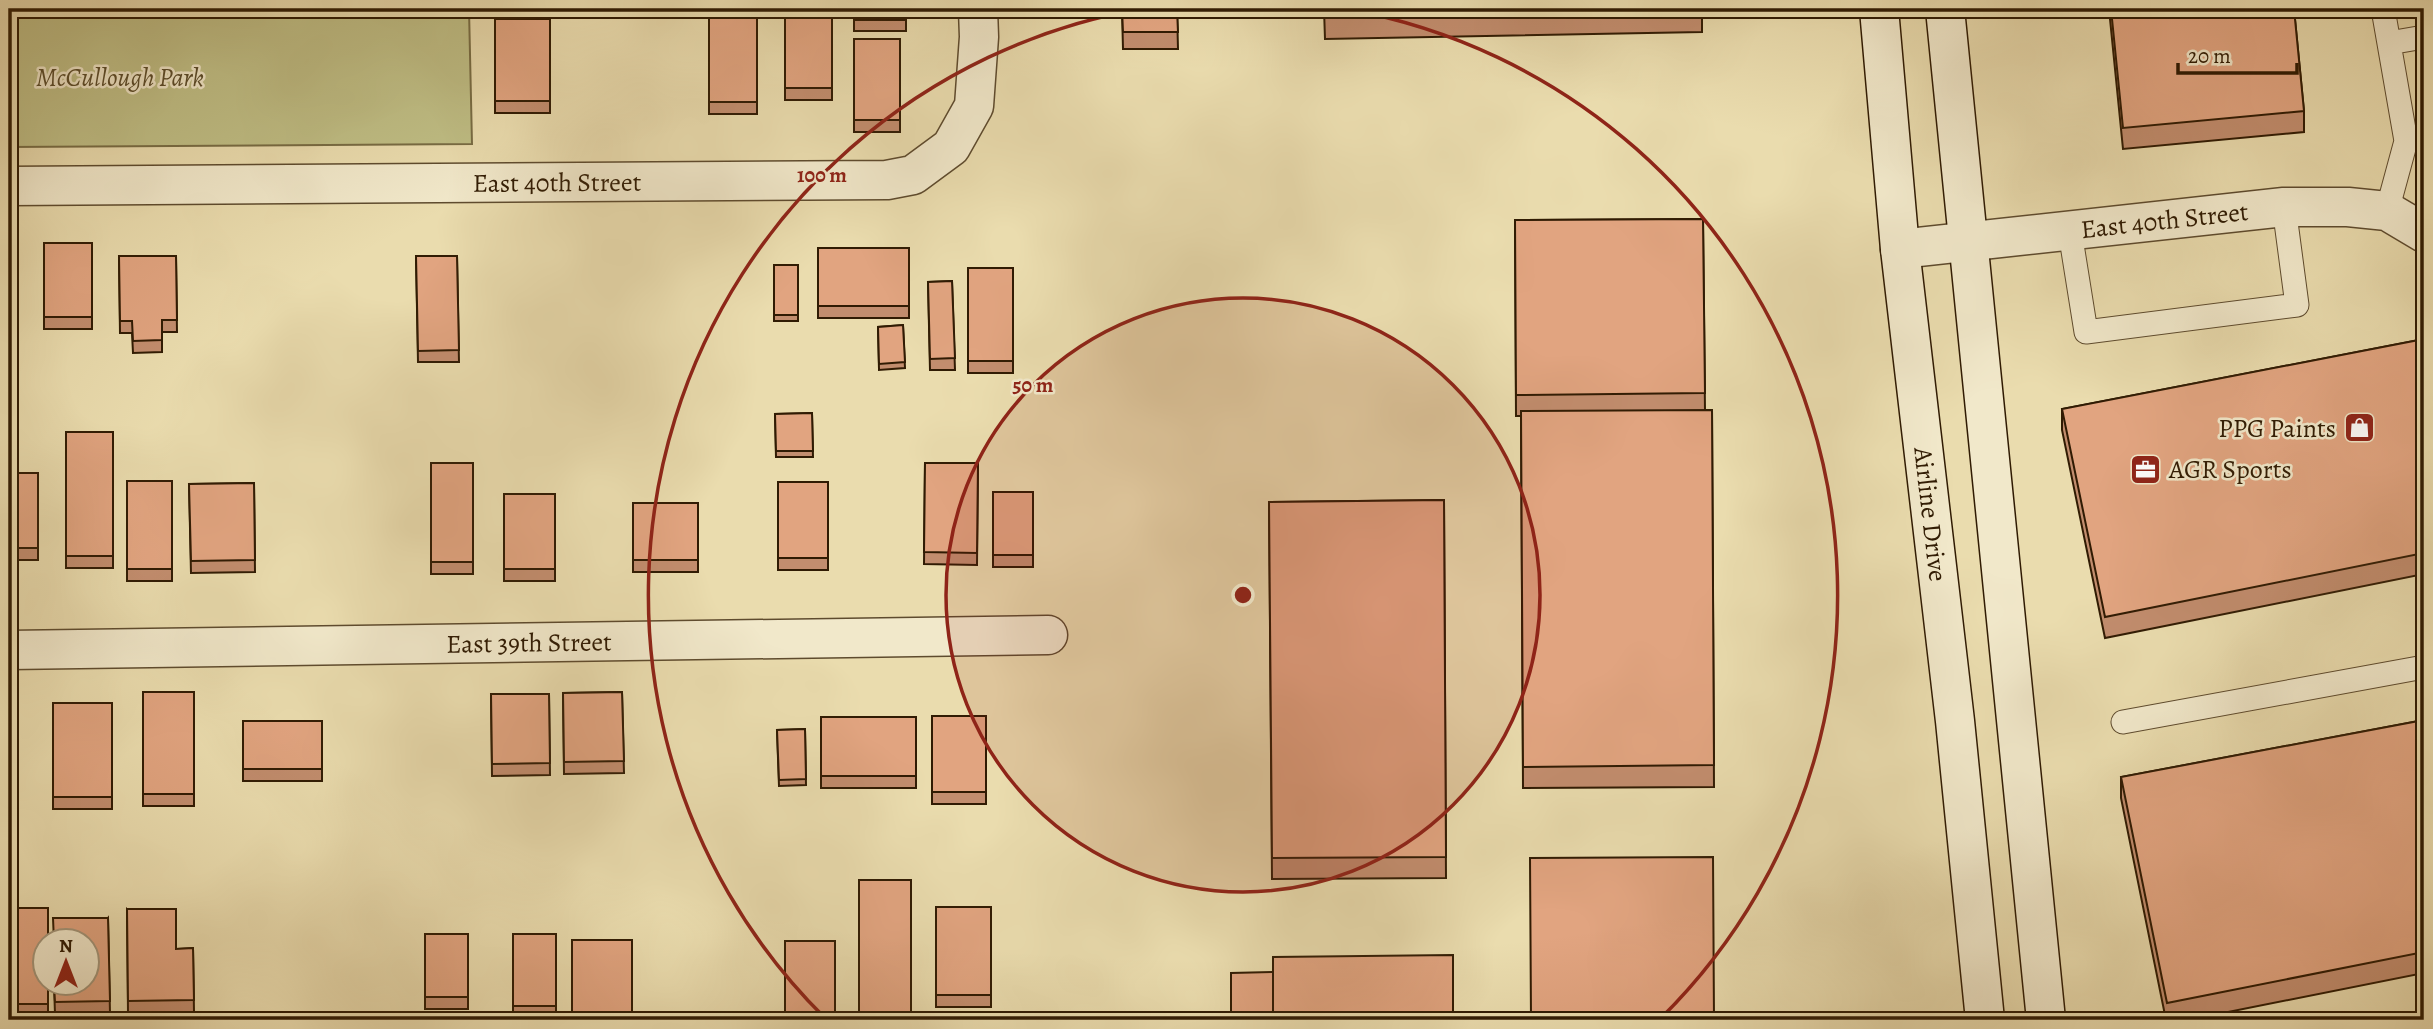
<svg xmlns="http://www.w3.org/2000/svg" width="2433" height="1029" viewBox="0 0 2433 1029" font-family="Alegreya,serif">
<rect width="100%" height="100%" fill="#eadcae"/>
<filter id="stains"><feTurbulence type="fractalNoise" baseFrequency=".00286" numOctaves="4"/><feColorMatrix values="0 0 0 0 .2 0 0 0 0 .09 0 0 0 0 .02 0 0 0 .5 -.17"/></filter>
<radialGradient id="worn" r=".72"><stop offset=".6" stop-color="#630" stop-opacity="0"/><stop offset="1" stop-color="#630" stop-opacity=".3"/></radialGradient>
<!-- green -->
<path fill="#bfbe85" stroke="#786c44" stroke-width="2" d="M9,9h460l3,135 -463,3z"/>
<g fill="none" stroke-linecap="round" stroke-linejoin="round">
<defs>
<path id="lane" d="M2383,9l23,132 -19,70
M2389,43l35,-6
M2070,232l16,100 211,-27 -13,-98
M2123,722l301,-55"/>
<g id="street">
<path id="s1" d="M9,186l878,-6 26,-5 38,-28 23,-41 5,-69 -1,-28"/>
<path id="s2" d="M1900,249l384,-42h64l39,4 37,22"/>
<path id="s3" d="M9,650l1039,-15"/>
</g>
<g id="secondary">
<path id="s4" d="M1879,9l21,240 55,472 30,299"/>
<path d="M1945,9l101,1011"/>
</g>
</defs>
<!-- lane casing -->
<use href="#lane" stroke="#5e4b2e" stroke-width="25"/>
<!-- street casing -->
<use href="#street" stroke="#5e4b2e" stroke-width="41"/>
<!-- secondary casing -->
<use href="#secondary" stroke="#301b03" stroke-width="41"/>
<!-- lane -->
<use href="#lane" stroke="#f1e8ca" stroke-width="23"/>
<!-- street -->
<use href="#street" stroke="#f1e8ca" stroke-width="38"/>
<!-- secondary -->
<use href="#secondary" stroke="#f1e8ca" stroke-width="38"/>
</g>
<!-- wall -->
<path fill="#c28d6e" stroke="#301b03" stroke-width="2" d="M785,9h47v91h-47z
M854,9h52v22h-52z
M1122,9h55l1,40h-55z
M1324,9h378v23l-377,7z
M2109,9h185l10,102v21l-181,17z
M709,12h48v102h-48z
M495,19h55v94h-55z
M854,39h46v93h-46z
M1703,219l2,191h7l2,377 -191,1 -2,-372h-5l-1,-196z
M44,243h48v86h-48z
M818,248h91v70h-91z
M119,256h57l1,76h-15v20l-29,1 -1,-20h-12z
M416,256h41l2,106h-41z
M774,265h24v56h-24z
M968,268h45v105h-45z
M952,281l3,89h-25l-2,-88z
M903,325l2,43 -26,2 -1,-43z
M2424,339v235l-319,64 -43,-208v-21z
M812,413l1,44h-37l-1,-43z
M66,432h47v136h-47z
M431,463h42v111h-42z
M925,463h53l-1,102 -53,-1z
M9,473h29v87h-29z
M127,481h45v100h-45z
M778,482h50v88h-50z
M254,483l1,89 -64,1 -2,-89z
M993,492h40v75h-40z
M504,494h51v87h-51z
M1444,500l2,378 -174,1 -3,-377z
M633,503h65v69h-65z
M143,692h51v114h-51z
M622,692l2,81 -60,1 -1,-81z
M491,694h58l1,81 -58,1z
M53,703h59v106h-59z
M932,716h54v88h-54z
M821,717h95v71h-95z
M2424,720v253l-236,47h-22l-45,-222v-21z
M243,721h79v60h-79z
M805,729l1,56 -27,1 -2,-56z
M859,880h52v140h-52z
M936,907h55v100h-55z
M9,908l39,76v32h-39z
M127,909l49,40 17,-1 1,64 -66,1z
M108,918l2,95 -55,1 -1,-30z
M425,934h43v75h-43z
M513,934h43v84h-43z
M572,940h60v80h-60z
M785,941h50v79h-50z"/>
<!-- building -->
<path fill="#e1a480" stroke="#301b03" stroke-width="2" d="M785,9h47v79h-47z
M854,9h52v11h-52z
M1122,9h55l1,23h-55z
M1325,9h377v2l-377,7z
M2111,9h183l10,102 -181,17z
M709,12h48v90h-48z
M495,19h55v82h-55z
M854,39h46v81h-46z
M1703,219l2,174 -189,2 -1,-175z
M44,243h48v74h-48z
M818,248h91v58h-91z
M119,256h57l1,64h-15v20l-29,1 -1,-20h-12z
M416,256h41l2,94 -41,1z
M774,265h24v50h-24z
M968,268h45v93h-45z
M952,281l3,77 -25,1 -2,-77z
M903,325l2,37 -26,2 -1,-37z
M2424,339v214l-319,64 -43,-208z
M1712,410l2,355 -191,2 -2,-356z
M812,413l1,38h-37l-1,-37z
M66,432h47v124h-47z
M431,463h42v99h-42z
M925,463h53l-1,90 -53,-1z
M9,473h29v75h-29z
M127,481h45v88h-45z
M778,482h50v76h-50z
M254,483l1,77 -64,1 -2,-77z
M993,492h40v63h-40z
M504,494h51v75h-51z
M1444,500l2,357 -174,1 -3,-356z
M633,503h65v57h-65z
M143,692h51v102h-51z
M622,692l2,69 -60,1 -1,-69z
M491,694h58l1,69 -58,1z
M53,703h59v94h-59z
M932,716h54v76h-54z
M821,717h95v59h-95z
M2424,720v232l-257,51 -46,-226z
M243,721h79v48h-79z
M805,729l1,50 -27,1 -2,-50z
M1713,857l1,163h-183l-1,-162z
M859,880h52v135h-52z
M936,907h55v88h-55z
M9,908h39v34h-2v42h2v20h-39z
M127,909h49v40l17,-1 1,52 -66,1z
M53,918h55l2,83 -55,1 -1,-18h34v-42h-34z
M425,934h43v63h-43z
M513,934h43v72h-43z
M572,940h60v73h-60z
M785,941h50v74h-50z
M1453,955v65h-180v-63z
M1273,972v48h-42v-47z"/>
<!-- distance rings -->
<circle cx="1243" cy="595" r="297" fill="#8f2418" fill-opacity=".12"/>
<g fill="none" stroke="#8f2418" stroke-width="3.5">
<circle cx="1243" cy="595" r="297"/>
<path d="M826 1019A595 595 0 0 1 1140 9M1346 9A595 595 0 0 1 1660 1019"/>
</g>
<!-- icons -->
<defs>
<symbol id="shop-square" viewBox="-11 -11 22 22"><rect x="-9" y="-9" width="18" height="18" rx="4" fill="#8f2418" stroke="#f1e8ca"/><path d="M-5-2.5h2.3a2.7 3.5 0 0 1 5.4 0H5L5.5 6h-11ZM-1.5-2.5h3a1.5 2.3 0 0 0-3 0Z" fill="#fff"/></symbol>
<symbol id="office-square" viewBox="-11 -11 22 22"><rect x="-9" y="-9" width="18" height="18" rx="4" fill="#8f2418" stroke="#f1e8ca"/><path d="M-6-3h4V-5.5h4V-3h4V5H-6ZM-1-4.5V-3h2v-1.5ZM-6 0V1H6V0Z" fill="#fff"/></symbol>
</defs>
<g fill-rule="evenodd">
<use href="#shop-square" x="2342" y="410" width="35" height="35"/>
<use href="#office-square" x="2128" y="452" width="35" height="35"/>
</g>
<g text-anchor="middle" stroke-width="5" stroke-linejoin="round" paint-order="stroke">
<!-- park labels -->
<g font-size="26" font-style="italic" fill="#5b4c2a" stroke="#f1e8ca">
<text x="120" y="86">McCullough Park</text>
</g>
<!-- street labels -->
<g font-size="26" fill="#301b03" stroke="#f1e8ca">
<text dy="9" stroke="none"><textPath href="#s1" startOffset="548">East 40th Street</textPath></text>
<text dy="9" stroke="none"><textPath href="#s2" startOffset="266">East 40th Street</textPath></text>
<text dy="9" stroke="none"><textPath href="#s4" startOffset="508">Airline Drive</textPath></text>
<text dy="9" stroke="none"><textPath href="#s3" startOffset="520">East 39th Street</textPath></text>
</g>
<!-- poi labels -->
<g font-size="26" fill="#301b03" stroke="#f1e8ca" text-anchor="end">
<text x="2336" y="437">PPG Paints</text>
<text x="2169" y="478" text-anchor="start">AGR Sports</text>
</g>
</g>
<circle cx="1243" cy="595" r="10" fill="#8f2418" stroke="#f1e8ca" stroke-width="3.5"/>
<g font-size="21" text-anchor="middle" font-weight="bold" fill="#8f2418" stroke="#f1e8ca" stroke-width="5" stroke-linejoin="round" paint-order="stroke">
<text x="822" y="182">100 m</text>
<text x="1033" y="392">50 m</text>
</g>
<!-- margin -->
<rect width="2433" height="1029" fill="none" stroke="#eadcae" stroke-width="35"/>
<rect x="10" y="10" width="2412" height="1008" fill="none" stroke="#301b03" stroke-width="3.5"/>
<rect x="18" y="18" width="2398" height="994" fill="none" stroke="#301b03" stroke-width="2"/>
<!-- north arrow -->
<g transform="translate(66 962)"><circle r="33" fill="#f1e8ca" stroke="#a4967a" stroke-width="2"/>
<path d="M0-5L12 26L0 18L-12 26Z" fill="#8f2418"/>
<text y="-10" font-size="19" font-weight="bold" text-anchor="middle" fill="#301b03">N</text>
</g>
<!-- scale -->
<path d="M2178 63v10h119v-10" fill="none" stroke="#301b03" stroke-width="3.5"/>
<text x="2188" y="63" font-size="21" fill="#301b03" stroke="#f1e8ca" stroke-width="5" paint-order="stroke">20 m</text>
<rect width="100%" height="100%" filter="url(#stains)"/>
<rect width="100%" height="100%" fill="url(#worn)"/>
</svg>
